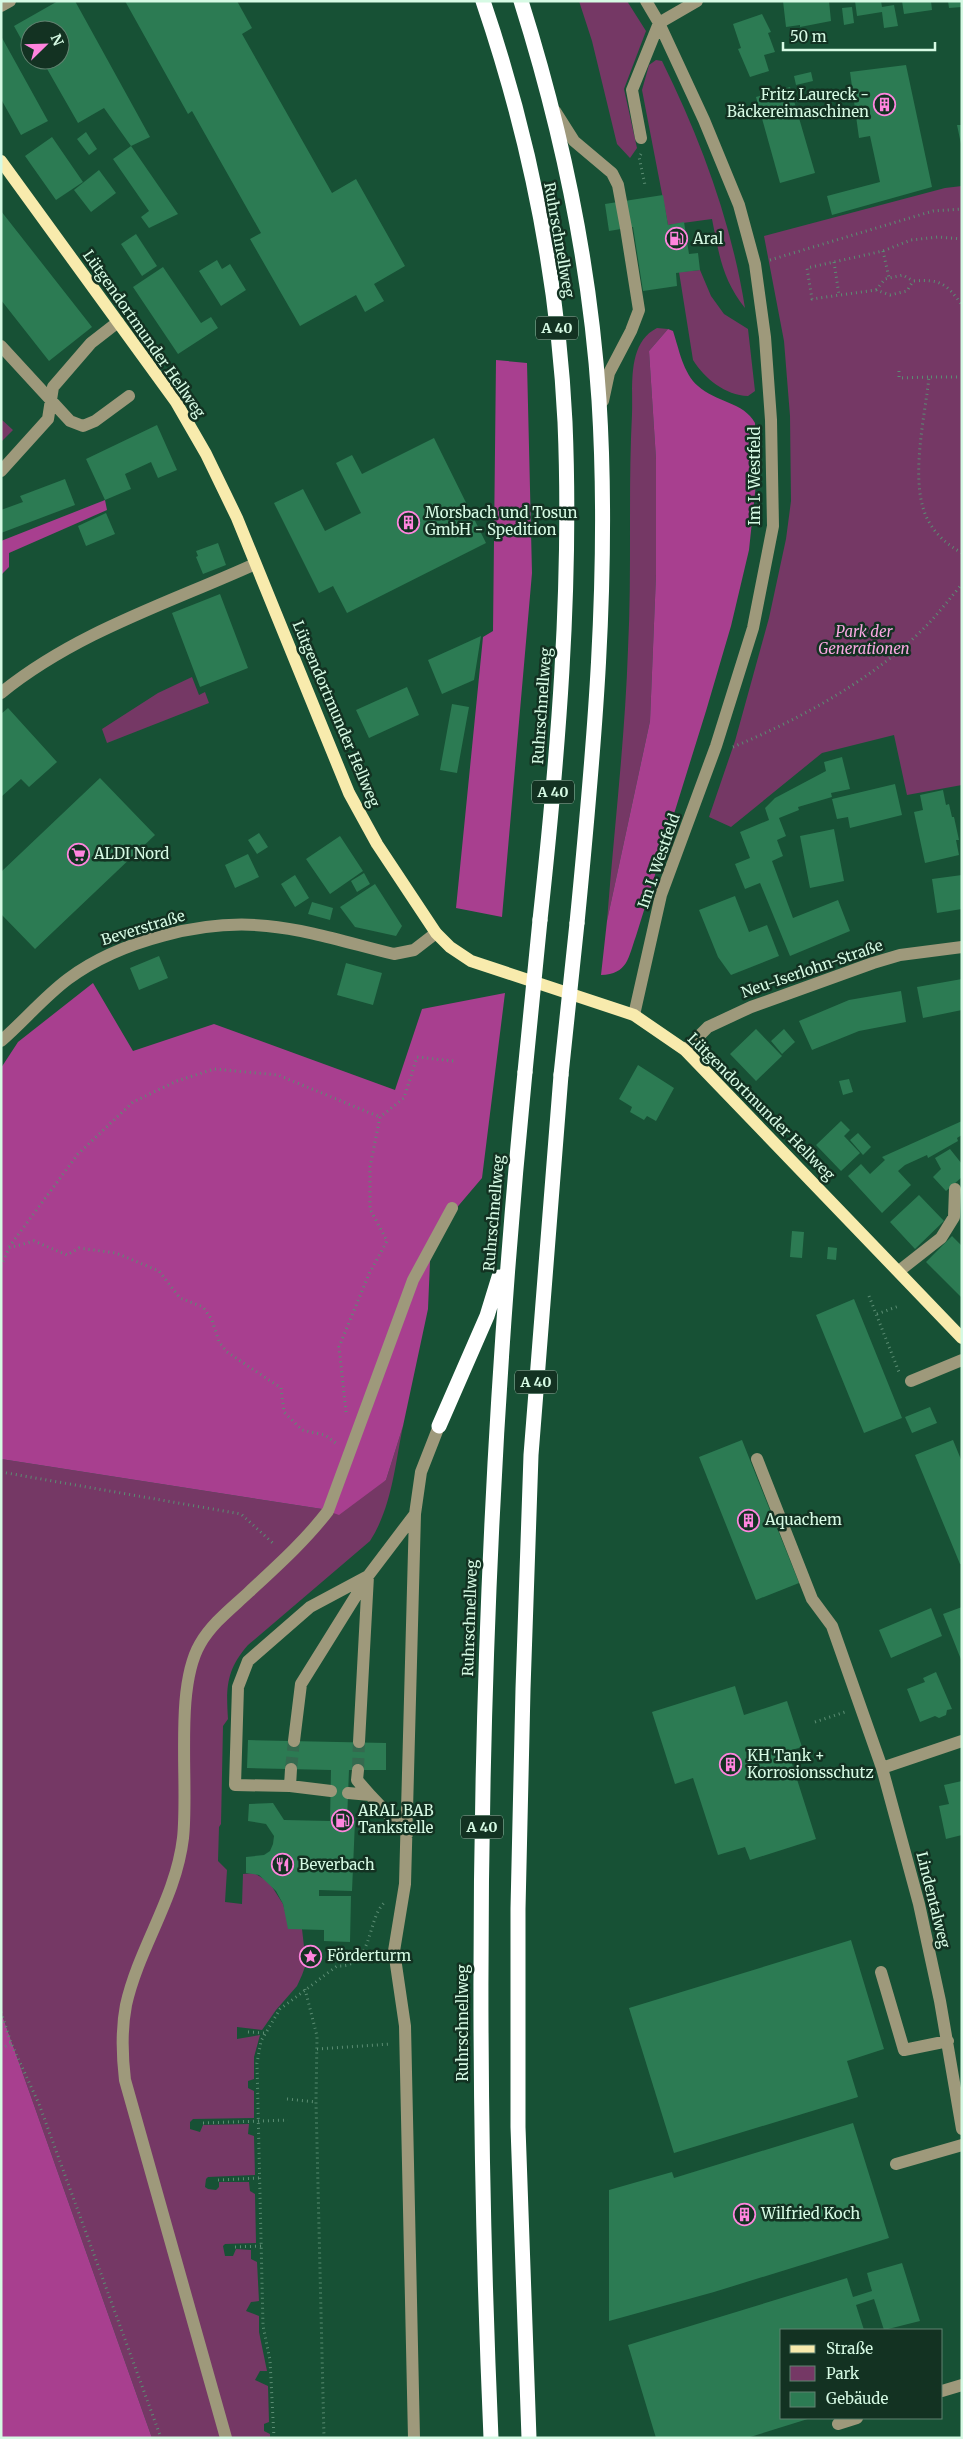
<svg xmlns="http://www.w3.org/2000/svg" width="963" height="2439" viewBox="0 0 963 2439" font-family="Merriweather,serif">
<rect width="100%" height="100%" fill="#175135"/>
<!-- green -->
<path fill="#753865" d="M579,1h48l19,30 -22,58 13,59 -7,10 -13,-14 -25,-103z
M656,60l6,1c39,79 69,160 83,247 -23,-29 -26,-54 -33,-89l-44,6 -26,-135 7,-25z
M962,186v599l-55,10 -13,-60 -72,18 -91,74 -22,-10 26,-76 34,-123 17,-79 5,-38 -1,-85 -6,-75 -20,-105 181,-48z
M700,270l11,26 13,18 24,15 7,62 -7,5c-23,-1 -43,-17 -55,-36l-14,-88z
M657,328l11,1 -19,22 7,108v116l-6,146 -43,200c7,-91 18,-182 21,-272 4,-79 0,-157 4,-235 1,-29 -5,-71 25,-86z
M1,419l12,11 -12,12z
M192,677l7,18 6,-3 4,11 -102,40 -5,-14 56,-36z
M403,1426c-8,38 -11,81 -33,115l-122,104c-22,25 -22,43 -20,74l-5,7 -2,98 -2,3 -1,34 9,9 -2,32 17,2 1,-30 11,-1 15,9 14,22 4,14 15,11 4,35 -4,11 -5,11 -21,24 -14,20 -25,-3v12l23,-4 -6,22v22l-6,2v7l6,3v27l-61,1 -3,3v7l10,3 3,-7 46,-1 -1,10 6,2 1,39 -47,2 -2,2 -1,8 3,2 8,1 3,-3v-5h30l1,9 5,3 1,49 -31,1 -2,2 2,10h8l3,-7 15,1v9l6,3 2,39 -8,1 -5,9 13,5v16l8,39h-7l-5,9 13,6 1,36 -5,2v7l6,3v4h-118l-151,-426v-553l321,50 64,-29z"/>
<!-- forest -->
<path fill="#a83f8f" d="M668,329l5,2c6,18 10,42 25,55 17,16 46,16 57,37l2,51 -8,76 -18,76 -25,85 -70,225c-8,22 -8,38 -35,39l6,-54 43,-200 6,-146v-116l-7,-108z
M496,360l31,3 5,210 -30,344 -46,-9 27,-271 10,-6z
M105,500l2,10 -98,43v14l-8,8v-34z
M93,983l40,68 81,-27 181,66 27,-81 83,-16 -23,185 -51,60 -3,71 -25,117 -17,54 -47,35 -17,-6 -321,-50v-391l17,-26z
M1,2012l151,426h-151z"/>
<!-- building -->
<path fill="#2c7b53" d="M58,1h17l75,136 -19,9 -27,-38 -26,15 -36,-63h18v-30h-30v25l-16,-29z
M125,1h112l15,27 -10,6 90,159 24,-14 49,87 -31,18 10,17 -19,11 -9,-17 -56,31 -50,-87 11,-6 -69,-122 -4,3z
M783,1h46l2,20 -31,6v-2l-14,2z
M855,1h26l1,6 12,-2 4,21 -14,2 -2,-16 -25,4z
M902,1h29l1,9 -28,4z
M948,1h14v6l-13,1z
M852,7l2,16 -10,2 -2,-17z
M762,14l9,18 -3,1 7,19 -11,3 5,16 -19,6 -12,-28 3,-1 -8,-24z
M1,36l47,85 -27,14 -20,-36z
M906,65l26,122 -100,28 -5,-19 53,-14 -10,-46 -11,2 -9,-66z
M811,72l2,9 -17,4 -2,-9z
M790,87l25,86 -35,10 -24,-86z
M957,125h5v19h-1z
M86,132l11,17 -8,6 -12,-16z
M52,137l31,45 -27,18 -31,-44z
M131,146l47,68 -29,14 -8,-11 8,-6 -36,-52z
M99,170l17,23 -25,19 -17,-22z
M663,195l5,30 16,-3 5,32 9,-1 2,17 -24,3 1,13 -34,5 -10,-64 -24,4 -4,-27z
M1,211l91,116 -43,34 -48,-61z
M136,234l21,32 -15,10 -21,-32z
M217,260l5,9 8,-5 16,26 -25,16 -22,-35z
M163,267l38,56 10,-6 7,11 -40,26 -45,-67z
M157,425l20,45 -19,8 -7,-16 -26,12 6,15 -26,11 -19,-41z
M434,438l52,105 -139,70 -14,-27 -14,7 -45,-90 29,-14 22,42 36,-18 -25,-50 16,-8 10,19z
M65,479l10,26 -74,28v-23l22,-8 -3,-6z
M106,513l9,21 -29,12 -8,-20z
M218,543l8,22 -23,9 -7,-17 2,-1 -2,-5z
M220,594l28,74 -48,19 -28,-74z
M481,636l-7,44 -32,14 -14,-34z
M407,687l12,28 -50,23 -13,-28z
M452,704l17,3 -12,66 -17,-3z
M8,708l49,54 -28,25 -8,-8 -20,18v-83z
M842,757l8,32 -19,4 1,4 -34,10 1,3 -20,8 7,18 -9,4 6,16 -11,5 21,57 45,-18 12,31 -60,25 -30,-73 -15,6 -10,-25 15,-6 -10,-26 29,-12 -4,-12 10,-10 51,-27 -2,-9z
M100,778l55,57 -120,114 -34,-35v-42z
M895,784l7,31 -52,13 -2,-11 -11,2 -5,-20z
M943,790l3,15 3,-1 3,13h2l5,23h-3l3,15 -34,8 -11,-51 9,-2 -3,-15z
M834,829l10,52 -34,7 -10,-52z
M259,833l9,14 -11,7 -9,-14z
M340,836l23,35 -33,23 -24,-35z
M248,854l11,23 -24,11 -10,-23z
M364,873l6,11 -13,8 -6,-11z
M295,875l14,23 -14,9 -14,-23z
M962,875v34l-25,4 -5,-34z
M375,884l27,42 -6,10 -41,-9 -15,-20z
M735,896l14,36 18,-7 12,31 -48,19 -13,-18 -19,-47z
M312,902l21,6 -3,12 -22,-6z
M159,956l9,22 -29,12 -9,-22z
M346,963l36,10 -9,32 -36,-10z
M962,979v31l-39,8 -6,-31z
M901,991l5,31 -47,9 -47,19 -13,-29 50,-21z
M756,1029l26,27 -26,25 -26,-27z
M784,1029l11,13 -13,12 -11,-13z
M638,1065l36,23 -18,33 -9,-5 -3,4 -14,-8 2,-5 -13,-8z
M849,1079l4,13 -10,3 -4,-14z
M841,1121l9,9 -6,6 16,17 -19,18 -25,-26z
M962,1121v14l-5,3 1,3 -30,17 -1,-3 -22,10 -7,6 13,14 -29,28 -34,-37 13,-12 9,10 15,-14 -3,-3z
M858,1133l13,14 -8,8 -13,-15z
M950,1149l12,15v13l-16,14 -13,-14 8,-8 -6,-11z
M919,1195l25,26 -29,28 -25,-27z
M792,1231l12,1 -2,26 -12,-1z
M952,1236l10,10v52l-36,-36z
M828,1247l9,1 -1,12 -9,-1z
M854,1299l48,119 -38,15 -48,-118z
M930,1407l7,16 -25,10 -7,-16z
M742,1440l57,143 -43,17 -57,-143z
M953,1440l9,22v102h-2l-45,-109z
M962,1607v55l-19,-48z
M931,1608l11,28 -51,22 -12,-28z
M936,1672l16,37 -5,1 -1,5 -7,3 -4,-2 -15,6 -13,-33 18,-7 -2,-4z
M735,1686l9,29 43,-14 15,46 -14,4 28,88 -66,21 -5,-13 -27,8 -25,-77 -18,6 -23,-72z
M248,1740l138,3v27h-37l-2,51h8l-3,70 -33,-1v6h32l-1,46 -26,-1v-11l-36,-1 -5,-25 -7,-13 -17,-16 -13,-2v-16l18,-2 6,-4 3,-7 1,-8 -8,-12 -18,-3 1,-17 24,-1 11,17 46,1 1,-51 -84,-2z
M962,1781v54l-16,4 -7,-33 10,-2 -5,-19z
M851,1940l33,109 -37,12 11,36 -184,56 -45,-145z
M853,2123l36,115 -175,54 -105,29v-131l63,-18 2,6z
M902,2263l18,58 -36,9 -10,-31 -18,6 8,25h-82v88h29l-64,20h-91l-28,-93 219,-67 6,19 19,-6 -5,-18z"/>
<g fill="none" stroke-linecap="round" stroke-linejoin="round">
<!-- minor-tunnel -->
<path stroke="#346a4f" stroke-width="12" stroke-dasharray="12 6" stroke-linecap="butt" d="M291,1769l3,-28
M358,1770l1,-28"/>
<!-- path -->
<path stroke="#5b8d73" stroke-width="3" stroke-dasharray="1 4" stroke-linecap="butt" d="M641,154l-2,3 6,28
M962,239l-24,-2 -27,3 -28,11 -76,17 5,31 64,-9 14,5 17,-4 6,-10c27,-2 33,2 49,24
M883,251l6,27
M770,260l163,-49 29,-2
M834,262l5,33
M876,290l9,-11 18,-4 10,6
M899,371v7l30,-1
M962,377h-33c-4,40 -21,109 0,145 8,14 19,23 33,31
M733,747c68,-28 146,-71 197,-125 11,-12 21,-25 32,-38
M9,1247l69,-93 55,-52 44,-21 37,-12 64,6 102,42
M1,1266l8,-18 25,-7 33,14 12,-7 37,5 43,18 21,27 23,9 9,13 7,22 8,10 54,36 3,24 18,18 23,5 12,9
M869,1296l30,76
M877,1314l22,-8
M346,1412l-7,-65 30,-73 18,-33 -17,-32v-42l10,-50 24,-19 13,-41 37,4
M1,1472l240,42 34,31
M815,1722l30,-10
M305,1989l12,47 -1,66 8,336
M1,2012l10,31 28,61 122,334
M248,2032l17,1
M1,2049l10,-6
M317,2049l74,-5
M287,2099l29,3
M203,2123l85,-3
M218,2180l41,-2
M235,2247l26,-1
M274,2438l-4,-78 -7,-34 -6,-263 4,-22 19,-32 57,-43c37,2 29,-47 48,-64"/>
<!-- minor -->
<path stroke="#9e997b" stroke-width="12" d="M1,6l9,-5
M659,23l38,-22
M555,111l19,30 38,32 6,12 8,43 13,82 -8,21 -22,42 -6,28
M641,138l-9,-48 27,-67
M1,346l69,75 13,5 12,-5 34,-25
M1,471l47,-52 5,-32 38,-44 27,-21
M1,693c75,-61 168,-90 254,-129
M634,1015l27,-120 55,-149 37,-118 20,-102 -2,-106 -6,-83 -10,-73 -16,-59 -35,-85 -45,-97 -13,-22
M1,1041c23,-20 43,-44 67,-62 51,-38 136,-60 199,-53 43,4 85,18 127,28l20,-4 22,-17
M685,1050l23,-23 43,-20 122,-44 27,-8 62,-8
M899,1271l42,-33 13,-21 1,-28
M911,1381l51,-21
M757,1459l55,140 20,27 50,142 37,136 21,97 22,128
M294,1741l7,-57 66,-106
M359,1742l9,-166 47,-62
M882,1768l80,-27
M358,1770l-1,10 13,15
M290,1786l1,-17
M331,1791l-41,-5 -55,-1 3,-98 10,-26 62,-54 58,-31
M348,1793l22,2 37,39
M881,1972l23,78 44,-9
M896,2164l66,-19
M942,2391l20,-6
M838,2424l19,-6
M226,2438l-101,-358c-3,-25 -4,-49 1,-75 13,-58 50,-107 57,-167 6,-54 -9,-149 17,-194 12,-21 32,-36 49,-52 28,-26 56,-51 79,-81l85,-231 39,-72
M414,2438l-9,-412 -11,-75 11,-67 10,-370 6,-42 18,-46"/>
<!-- major -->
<path stroke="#f8ebad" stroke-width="12" d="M1,161l175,241 30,52 31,64 112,275 28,51 59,89 14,14 21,14 163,54 51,35 277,288"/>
<!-- highway -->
<path stroke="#fff" stroke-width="15" d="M483,1c46,135 75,279 82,421 7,166 -7,333 -25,498
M521,1c41,130 69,263 78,399 11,175 -5,350 -22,523
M439,1426l48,-110 12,-39
M491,2438c-20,-456 -11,-912 34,-1366
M529,2438l-11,-311v-218l5,-220 8,-234 30,-380"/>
<!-- highway-bridge -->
<path stroke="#fff" stroke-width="15" d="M525,1072l15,-152
M561,1075l16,-152"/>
</g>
<!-- icons -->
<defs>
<symbol id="building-ring" viewBox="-11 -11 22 22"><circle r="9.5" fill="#133222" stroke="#ff85de" stroke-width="1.5"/><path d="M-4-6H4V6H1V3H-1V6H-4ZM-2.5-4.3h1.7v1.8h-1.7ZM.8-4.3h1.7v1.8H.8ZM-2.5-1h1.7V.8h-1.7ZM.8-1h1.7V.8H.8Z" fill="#ff85de"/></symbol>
<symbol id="fuel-ring" viewBox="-11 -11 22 22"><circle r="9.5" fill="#133222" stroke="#ff85de" stroke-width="1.5"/><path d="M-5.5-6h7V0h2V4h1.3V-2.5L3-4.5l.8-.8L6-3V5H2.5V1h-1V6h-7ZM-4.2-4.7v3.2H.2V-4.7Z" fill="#ff85de"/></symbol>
<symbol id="supermarket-ring" viewBox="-11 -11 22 22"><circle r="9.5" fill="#133222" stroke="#ff85de" stroke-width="1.5"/><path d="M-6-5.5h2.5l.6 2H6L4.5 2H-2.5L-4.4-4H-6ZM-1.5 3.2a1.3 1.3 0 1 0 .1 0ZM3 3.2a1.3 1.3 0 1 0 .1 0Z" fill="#ff85de"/></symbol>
<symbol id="restaurant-ring" viewBox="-11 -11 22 22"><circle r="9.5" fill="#133222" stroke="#ff85de" stroke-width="1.5"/><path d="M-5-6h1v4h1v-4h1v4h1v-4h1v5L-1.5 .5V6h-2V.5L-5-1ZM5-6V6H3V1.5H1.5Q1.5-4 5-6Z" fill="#ff85de"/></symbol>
<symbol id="sight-ring" viewBox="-11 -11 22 22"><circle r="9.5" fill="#133222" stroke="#ff85de" stroke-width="1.5"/><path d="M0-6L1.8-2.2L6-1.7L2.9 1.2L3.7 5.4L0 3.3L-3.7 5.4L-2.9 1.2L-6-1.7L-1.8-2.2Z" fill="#ff85de"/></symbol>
</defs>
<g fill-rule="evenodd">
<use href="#building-ring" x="872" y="92" width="25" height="25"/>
<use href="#fuel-ring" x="664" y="226" width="25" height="25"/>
<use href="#building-ring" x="396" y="510" width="25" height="25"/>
<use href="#supermarket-ring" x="66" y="842" width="25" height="25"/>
<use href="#building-ring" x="736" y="1508" width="25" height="25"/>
<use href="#building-ring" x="718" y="1752" width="25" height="25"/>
<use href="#fuel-ring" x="330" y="1808" width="25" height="25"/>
<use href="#restaurant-ring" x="270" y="1852" width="25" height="25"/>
<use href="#sight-ring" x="298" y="1944" width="25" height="25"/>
<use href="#building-ring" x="732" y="2202" width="25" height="25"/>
</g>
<g text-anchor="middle" stroke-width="5" stroke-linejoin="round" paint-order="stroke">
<!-- shield labels -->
<g fill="#133222" stroke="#9cbeaa" stroke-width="1">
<rect x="536" y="316.5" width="42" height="23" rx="4"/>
<rect x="532" y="780.5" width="42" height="23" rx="4"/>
<rect x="515" y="1370.5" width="42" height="23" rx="4"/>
<rect x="461" y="1815.5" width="42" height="23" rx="4"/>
</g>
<g font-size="14" font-weight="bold" fill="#d6fae4">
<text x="557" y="333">A 40</text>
<text x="553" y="797">A 40</text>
<text x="536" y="1387">A 40</text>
<text x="482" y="1832">A 40</text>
</g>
<!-- poi labels -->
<g font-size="15" fill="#d6fae4" stroke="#133222" text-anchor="start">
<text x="869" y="100" text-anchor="end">Fritz Laureck -<tspan x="869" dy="17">Bäckereimaschinen</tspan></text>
<text x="693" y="244">Aral</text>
<text x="425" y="518">Morsbach und Tosun<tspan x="425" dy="17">GmbH - Spedition</tspan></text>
<text x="94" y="859">ALDI Nord</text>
<text x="765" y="1525">Aquachem</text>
<text x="747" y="1761">KH Tank +<tspan x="747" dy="17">Korrosionsschutz</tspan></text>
<text x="358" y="1816">ARAL BAB<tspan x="358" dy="17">Tankstelle</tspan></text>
<text x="299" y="1870">Beverbach</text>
<text x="327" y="1961">Förderturm</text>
<text x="761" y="2219">Wilfried Koch</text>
</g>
<!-- street labels -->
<g font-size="15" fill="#d6fae4" stroke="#133222">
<text transform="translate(559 240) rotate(80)" y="5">Ruhrschnellweg</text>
<text transform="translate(144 334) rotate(55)" y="5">Lütgendortmunder Hellweg</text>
<text transform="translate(755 476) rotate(-90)" y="5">Im I. Westfeld</text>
<text transform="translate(542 706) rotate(-86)" y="5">Ruhrschnellweg</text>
<text transform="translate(336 714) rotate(67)" y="5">Lütgendortmunder Hellweg</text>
<text transform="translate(659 861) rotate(-71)" y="5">Im I. Westfeld</text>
<text transform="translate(143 928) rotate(-17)" y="5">Beverstraße</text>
<text transform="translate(812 969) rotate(-19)" y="5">Neu-Iserlohn-Straße</text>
<text transform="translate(761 1107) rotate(45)" y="5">Lütgendortmunder Hellweg</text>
<text transform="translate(494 1213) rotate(-85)" y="5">Ruhrschnellweg</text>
<text transform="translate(470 1618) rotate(-88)" y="5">Ruhrschnellweg</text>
<text transform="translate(933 1900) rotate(76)" y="5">Lindentalweg</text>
<text transform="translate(463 2023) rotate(-90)" y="5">Ruhrschnellweg</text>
</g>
<!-- park labels -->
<g font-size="15" font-style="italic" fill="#f8a8e1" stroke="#133222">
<text x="864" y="637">Park der<tspan x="864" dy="17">Generationen</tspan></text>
</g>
</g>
<!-- border -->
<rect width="963" height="2439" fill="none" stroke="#d6fae4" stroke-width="5"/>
<!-- legend -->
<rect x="780" y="2329" width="162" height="90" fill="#133222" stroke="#618270"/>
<rect x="790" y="2345" width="25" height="8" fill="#f8ebad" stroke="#618270"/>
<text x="826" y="2354" font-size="15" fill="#d6fae4">Straße</text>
<rect x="790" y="2366" width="25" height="15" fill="#753865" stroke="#618270"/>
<text x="826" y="2379" font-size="15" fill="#d6fae4">Park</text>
<rect x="790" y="2392" width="25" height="15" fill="#2c7b53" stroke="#618270"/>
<text x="826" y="2404" font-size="15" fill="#d6fae4">Gebäude</text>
<!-- north arrow -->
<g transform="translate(45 45) rotate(67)"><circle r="24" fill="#133222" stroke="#618270"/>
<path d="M0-4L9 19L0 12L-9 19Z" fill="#ff85de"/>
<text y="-8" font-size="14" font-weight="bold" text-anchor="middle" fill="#d6fae4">N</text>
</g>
<!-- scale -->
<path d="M783 42v8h152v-8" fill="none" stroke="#d6fae4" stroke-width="2.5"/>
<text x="790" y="42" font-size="15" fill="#d6fae4" stroke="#133222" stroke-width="4" paint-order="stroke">50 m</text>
</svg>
